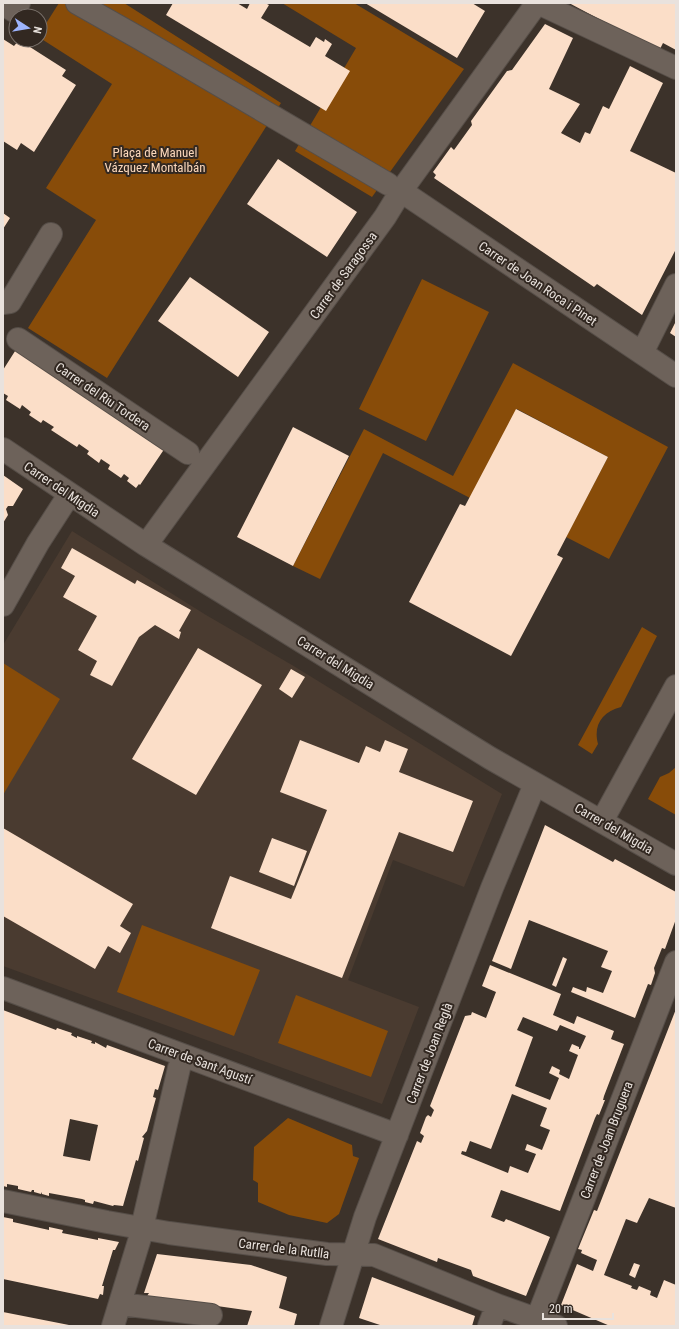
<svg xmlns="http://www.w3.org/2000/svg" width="679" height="1329" viewBox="0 0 679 1329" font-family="'Roboto Condensed',sans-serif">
<rect width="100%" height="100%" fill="#3c322a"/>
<!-- built -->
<path fill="#4a3b30" d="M72,531l134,84 86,50 210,129 -38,93 -71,-27 -45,120 71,27 -37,97 -379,-138v-321z"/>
<!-- green -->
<path fill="#884c09" d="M59,3h65l157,100 -174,275 -79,-50 68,-108 -50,-32 66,-104 -72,-46v-5z
M282,3h72l110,66 -92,128 -77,-46 61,-103z
M422,279l67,33 -63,129 -67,-32z
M513,363l155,84 -59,112 -43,-22 42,-80 -91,-48 -47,89 -87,-45 -63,126 -27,-13 71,-137 89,47z
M642,627l15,9 -36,71c-19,5 -28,18 -23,37l-6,10 -14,-9z
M3,663l57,36 -57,96z
M676,767v48l-28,-16 12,-22 9,-4z
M142,925l118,45 -26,66 -117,-44z
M296,995l92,36 -17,46 -93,-34z
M288,1118l64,27 1,11 6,2 -20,56 -12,9 -38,-8 -31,-13v-19l-5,-3 1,-33z"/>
<!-- building -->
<path fill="#fbdec8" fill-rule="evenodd" d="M173,3h64l10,6 3,-6h15l4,2 -8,13 49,29 6,-10 8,5 1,-3 7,5 -7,12 25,15 -24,40 -160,-96z
M365,3h107l13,8 -28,47z
M569,3h107v47l-13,-7 -4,8z
M545,24l28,14 -24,51 31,15 -19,29 19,10 5,-11 5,2 13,-28 6,3 21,-43 33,17 -33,68 46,22v76l-34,66 -45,-31 -3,3 -160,-109 2,-3 -3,-3 18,-25 3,3 18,-25 -1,-4 36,-50 5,-1z
M3,39l11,7 5,-6 47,30 -4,6 14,9 -42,67 -13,-9 -4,7 -14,-9z
M278,159l79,53 -30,45 -80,-53z
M3,213l7,5 -7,11z
M190,277l79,55 -31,45 -80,-56z
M676,321v16l-6,-4z
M17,348l148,100 -25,37 -1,-1 -3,4 -9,-7 2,-3 -5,-4 -3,4 -13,-9 2,-4 -9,-6 -2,4 -12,-9 2,-3 -10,-7 -2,3 -26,-17 3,-3 -11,-7 -2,3 -12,-8 2,-3 -9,-7 -2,4 -14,-9 2,-4 -5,-3v-23z
M516,409l92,48 -51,98 6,3 -52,98 -102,-54 51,-98 5,2z
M293,427l56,29 -56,110 -56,-29z
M3,475l20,14 -10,17h-5l-2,3 2,6 -5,8z
M72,548l63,36 2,-4 54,30 -12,21 2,1 -2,7 -24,-14 -16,12 -27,49 -22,-11 7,-14 -19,-11 19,-34 -34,-19 12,-21 -14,-8z
M198,648l64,37 -66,110 -64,-36z
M291,669l14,8 -13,21 -13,-9z
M300,740l59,23 7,-17 14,6 5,-12 23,9 -9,23 74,29 -20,51 -54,-20 -57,146 -131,-50 19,-52 61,23 36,-89 -47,-18z
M545,825l68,37 2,-3 61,33v27l-11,30 -3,-1 -8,20 1,5 -4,12 -3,-1 -13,34 -64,-26 2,-5 13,5 1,-5 16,6 9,-22 -11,-4 7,-16 -79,-31 -18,49 -19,-8z
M3,828l130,76 -13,22 11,7 -11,20 -12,-7 -13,23 -92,-53z
M272,838l35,13 -13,35 -35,-14z
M563,957l4,2 -11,28 -4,-2z
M490,965l71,29 -8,21 21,9 3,-8 37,15 -3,8 13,5 -20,52 -1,4h2l-6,15 -2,-1 -2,4 -35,93 -59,-21 -10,27 13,5 2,-3 44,18 -24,59 -53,-20 -2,-6 -33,-12 -1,4 -59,-23 39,-98 4,2 3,-7 -4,-3 6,-16 2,-2 3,2 3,-7 -4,-4 35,-90 6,-1 1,-3 14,6 10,-26 -14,-6zM523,1017l34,14 3,-6 26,11 -6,13h-1v-2l-7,-3 -3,7 9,4 -9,24 -10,-5 1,-4 -8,-4 -3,7 10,5 -9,22 -35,-14 18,-49 -16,-7zM512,1094l35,14 -7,18 10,4 -8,20 -15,-6 -2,6 11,4 -8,19 -18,-7 -2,7 -47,-19 1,-3 4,1 4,-11 21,8z
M676,1009v199l-27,-10 -12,25 -11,-4 -22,56 28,11 -1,2 6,2 2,-4 12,5 -1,4 7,3 7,-18 12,5v41h-66l-49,-21 16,-41 16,7 4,-11 -16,-7 1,-3 -4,-1 16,-39 3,1z
M3,1010l53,20 1,-2 15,5 -1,2 6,3v-2l15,5 -1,2 4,1v-2l11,6 1,-3 58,21 -7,24 -3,-1 -2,8 3,1 -9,33 -5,6 2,1 -6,23 -2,-1 -13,46 -9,-1 -1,1 -19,-5 -1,3 -8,-2v-2l-3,-1 -33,-6v3l-7,-2v-2l-1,2 -7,-2v-2h-2l-1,2 -13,-3v-3l-11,-2v3l-4,-1zM70,1119l28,6 -8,36 -27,-5z
M3,1217l10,2v3l36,8v-3l14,3 -1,3 36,7v-2l21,4 -4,8h-2l-11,36h2l-1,9 -3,-1 -2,5 -95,-20z
M157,1254l94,11 36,12 -8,31 18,6 -3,12h-47l5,-15 -105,-15 2,-3h-5z
M634,1263l6,2 -5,13 -6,-3z
M372,1277l103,39 -3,10h-89l-24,-8z
M3,1312l66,13v1h-66z"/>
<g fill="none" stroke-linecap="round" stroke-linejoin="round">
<defs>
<path id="minor" d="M77,3l62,35 249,146
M538,3l138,65
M3,4l11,7 5,-8
M401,191l275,185
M3,303l7,-1 41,-68
M18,339l170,114
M642,353l34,-68
M3,449l143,96 344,213 186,106
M146,545l239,-328 16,-26 136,-188
M3,605l35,-62 31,-48
M602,821l74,-135
M3,988l394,147
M3,1201l104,21 62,11 158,21 47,1 123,50 59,21
M144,1219l35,-151
M120,1304l91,11
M537,1319l139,-357
M113,1326l30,-98
M331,1326l34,-109 127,-329 43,-104
M489,1326l8,-21"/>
</defs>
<!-- minor casing -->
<use href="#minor" stroke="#564e48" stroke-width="24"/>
<!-- minor -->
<use href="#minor" stroke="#6d625a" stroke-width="22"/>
</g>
<g text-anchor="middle" stroke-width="4" stroke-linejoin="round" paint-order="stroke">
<!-- park labels -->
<g font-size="13" fill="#fcd8bc" stroke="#322821">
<text x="155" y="157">Plaça de Manuel<tspan x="155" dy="15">Vázquez Montalbán</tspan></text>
</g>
<!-- street labels -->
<g font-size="13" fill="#e9e2dd" stroke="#322821">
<text transform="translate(343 275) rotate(-54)" y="5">Carrer de Saragossa</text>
<text transform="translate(538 283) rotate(34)" y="5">Carrer de Joan Roca i Pinet</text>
<text transform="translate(103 396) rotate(34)" y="5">Carrer del Riu Tordera</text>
<text transform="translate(62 489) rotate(34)" y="5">Carrer del Migdia</text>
<text transform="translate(336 662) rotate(32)" y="5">Carrer del Migdia</text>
<text transform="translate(614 828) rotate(30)" y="5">Carrer del Migdia</text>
<text transform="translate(429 1053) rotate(-69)" y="5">Carrer de Joan Reglà</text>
<text transform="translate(200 1061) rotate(20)" y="5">Carrer de Sant Agustí</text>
<text transform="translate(606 1140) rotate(-69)" y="5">Carrer de Joan Bruguera</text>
<text transform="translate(284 1248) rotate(7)" y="5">Carrer de la Rutlla</text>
</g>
</g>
<!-- border -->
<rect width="679" height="1329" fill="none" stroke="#e9e2dd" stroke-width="8"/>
<!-- north arrow -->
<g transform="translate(28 28) rotate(102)"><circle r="19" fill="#322821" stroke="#7b726c"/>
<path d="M0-3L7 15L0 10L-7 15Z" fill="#9db4fd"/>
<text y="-6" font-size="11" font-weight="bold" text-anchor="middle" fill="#e9e2dd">N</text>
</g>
<!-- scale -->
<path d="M543 1313v6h70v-6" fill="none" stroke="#e9e2dd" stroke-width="2"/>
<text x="549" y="1313" font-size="12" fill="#e9e2dd" stroke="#322821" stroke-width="3" paint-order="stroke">20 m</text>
</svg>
